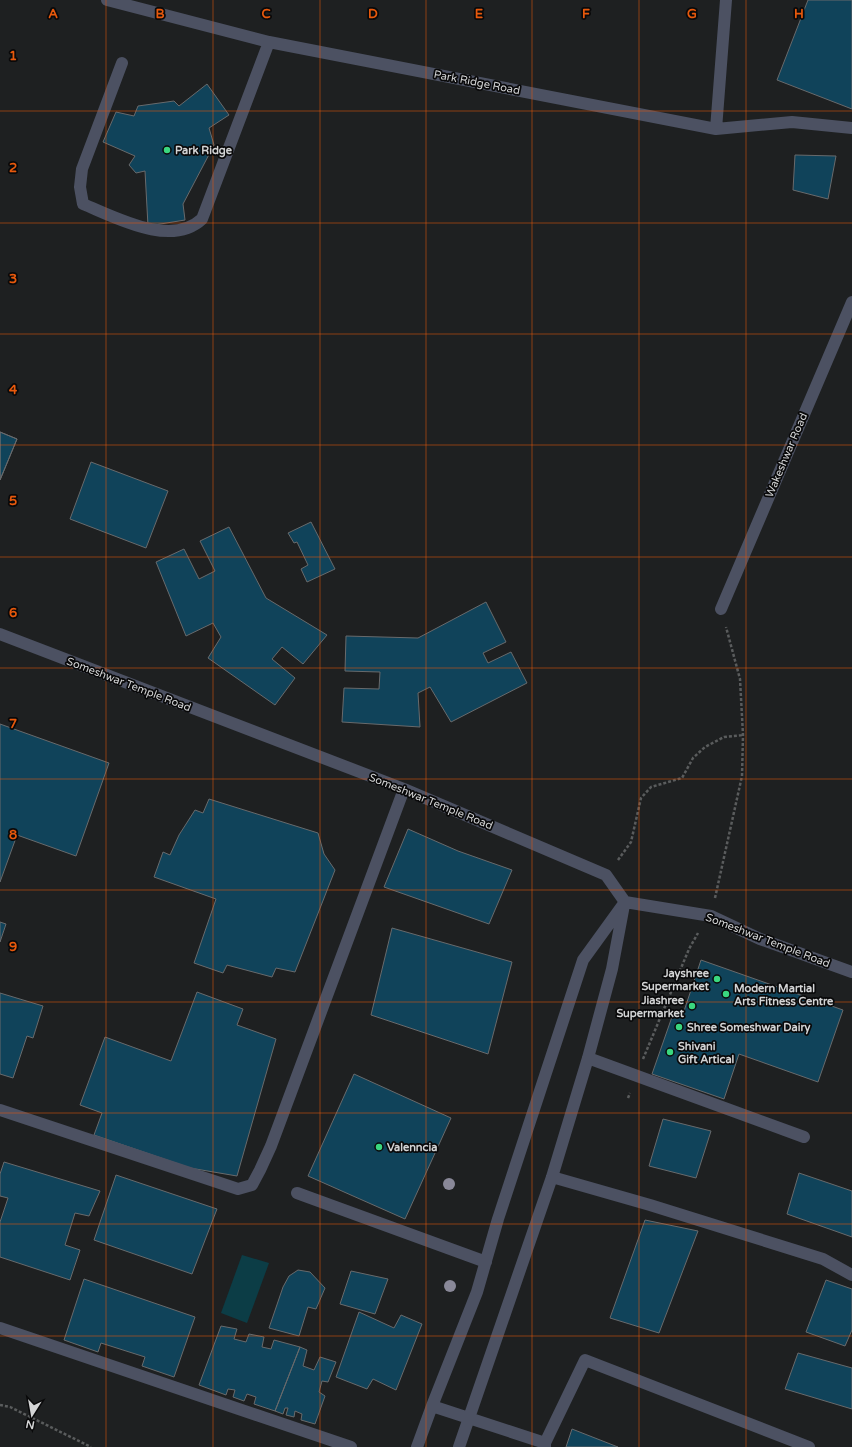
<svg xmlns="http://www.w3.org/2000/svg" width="852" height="1447" viewBox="0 0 852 1447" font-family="'Varela Round',sans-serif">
<rect width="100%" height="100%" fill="#1e2021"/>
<!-- water -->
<path fill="#0c3d46" d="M242,1255l27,8 -22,60 -26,-10z"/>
<!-- building -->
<path fill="#10435a" stroke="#686a6c" d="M808,0h44v109l-75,-29z
M207,84l22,31 -20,13 5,17 -31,59 2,16 -37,6 -3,-55 -9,2 -7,-8 6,-9 -32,-14 13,-30 18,4 4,-10 36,-5 5,5z
M795,155l41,1 -8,43 -35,-9z
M0,432l17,7 -17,41z
M0,432l17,7 -17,41z
M91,462l77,29 -22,57 -76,-29z
M311,522l24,47 -28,13 -6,-13 7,-4 -11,-23 -3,1 -6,-10z
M229,527l37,71 61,37 -24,29 -21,-17 -10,12 23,19 -20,27 -67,-47 13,-21 -8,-14 -27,13 -30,-74 28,-13 15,30 16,-8 -15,-30z
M486,602l20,40 -23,11 5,10 23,-11 16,31 -76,39 -21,-35 -12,6 2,34 -78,-5 2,-34 35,1 1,-17 -35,-1 1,-35 72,2z
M0,724l109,39 -33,93 -59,-21 -17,47z
M209,799l109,34 6,21 11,16 -40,102 -19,-4 -4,9 -45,-12 -4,8 -29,-10 22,-64 -62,-22 9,-25 7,3 9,-20 16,-25 8,3z
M408,829l50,22 54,19 -23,54 -105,-37z
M0,922l6,2 -6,18z
M392,928l120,34 -24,92 -117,-39z
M701,960l142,50 -25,72 -79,-28 -15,45 -72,-25 21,-60 9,3z
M197,992l46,17 -6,16 39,14 -39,137 -47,-8 -96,-33 8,-22 -22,-8 25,-68 66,24z
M0,993l43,13 -10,32 -6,-2 -14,42 -13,-4z
M354,1074l97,44 -46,101 -97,-43z
M663,1119l48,12 -15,47 -47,-12z
M4,1162l96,29 -11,25 -14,-3 -10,32 15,5 -10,30 -70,-23v-35l8,-24 -8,-2v-22z
M799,1173l53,18v46l-65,-23z
M116,1175l101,34 -25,65 -98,-34z
M645,1220l53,11 -39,102 -49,-15z
M298,1270l12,2 15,16 -9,21 -8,-2 -9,29 -30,-8 14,-41 6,-11z
M351,1271l37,8 -13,35 -35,-10z
M84,1279l111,38 -21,60 -32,-11 3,-9 -44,-14 -3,9 -34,-12z
M826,1280l26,9v41l-7,16 -39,-14z
M359,1312l35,16 7,-13 21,9 -26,66 -23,-11 -6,10 -31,-12z
M221,1326l16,3 -3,10 12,3 3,-8 15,3 -2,10 9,2 3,-9 26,7 -25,64 -21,-7 2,-7 -9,-3 -3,7 -11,-4 2,-7 -7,-1 -2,6 -27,-10z
M300,1347l7,3 -4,16 11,4 6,-13 16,5 -8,20 -6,-1 -3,11 6,4 -10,28 -14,-4 1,-6 -7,-3 -1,6 -8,-2 2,-7h-3l-2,6 -8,-3z
M798,1353l54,15v41l-67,-20z
M572,1429l46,18h-52z"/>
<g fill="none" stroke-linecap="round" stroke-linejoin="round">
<!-- path -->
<path stroke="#5a5c5d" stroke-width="2.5" stroke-dasharray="3 2" stroke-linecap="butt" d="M618,860l13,-18 10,-44 10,-11 31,-9 11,-20 12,-11 19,-10 19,-2
M715,898l27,-122 1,-41 -3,-56 -14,-52
M643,1059l46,-110 9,-16
M628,1098l2,-5
M0,1405l10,2 81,40"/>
<!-- minor -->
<path stroke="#4c5162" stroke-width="12" d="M107,0l162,42 447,87 76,-7 60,6
M122,63l-40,106 -2,18 3,17c32,13 88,44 119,15l67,-177
M716,129l10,-129
M721,609l131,-307
M0,634l404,155 202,86 19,27 86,14 49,23 92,33
M588,1058l216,79
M0,1110l238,79 14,-4 8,-15 11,-24 133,-357
M552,1177l98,28 173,54 29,16
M297,1193l189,69
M0,1328l351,119
M432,1406l113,37
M417,1447l15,-41 45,-114 21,-73 85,-259 42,-58
M459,1447l93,-270 36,-119 24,-89 12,-64
M545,1447v-4l40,-83 224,87"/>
</g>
<!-- trees -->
<g fill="#898898">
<circle cx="449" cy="1184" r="6"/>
<circle cx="450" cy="1286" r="6"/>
</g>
<!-- grid -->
<path fill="none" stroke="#e8590c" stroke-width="1" stroke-opacity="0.55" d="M106,0v1447M213,0v1447M320,0v1447M426,0v1447M532,0v1447M639,0v1447M746,0v1447M0,111h852M0,223h852M0,334h852M0,445h852M0,557h852M0,668h852M0,779h852M0,890h852M0,1002h852M0,1113h852M0,1224h852M0,1336h852"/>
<!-- markers -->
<g fill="#3ad77f" stroke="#09090a" stroke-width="1.5">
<circle cx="167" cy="150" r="4"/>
<circle cx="717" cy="979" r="4"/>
<circle cx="726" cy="994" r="4"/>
<circle cx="692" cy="1006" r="4"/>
<circle cx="679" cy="1027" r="4"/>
<circle cx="670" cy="1052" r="4"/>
<circle cx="379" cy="1147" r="4"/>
</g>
<g text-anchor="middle" stroke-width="3.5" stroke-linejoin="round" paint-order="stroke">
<!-- street labels -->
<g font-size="11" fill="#d3d4d5" stroke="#09090a">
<text transform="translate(477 82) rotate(11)" y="4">Park Ridge Road</text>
<text transform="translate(786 455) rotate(-67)" y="4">Wakeshwar Road</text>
<text transform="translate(129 684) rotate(21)" y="4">Someshwar Temple Road</text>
<text transform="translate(431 801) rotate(22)" y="4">Someshwar Temple Road</text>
<text transform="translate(768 940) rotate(21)" y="4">Someshwar Temple Road</text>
</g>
<!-- poi labels -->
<g font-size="11" font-weight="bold" fill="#d3d4d5" stroke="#09090a" text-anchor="start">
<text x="175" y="154">Park Ridge</text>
<text x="709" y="977" text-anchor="end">Jayshree<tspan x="709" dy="13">Supermarket</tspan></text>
<text x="734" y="992">Modern Martial<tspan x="734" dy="13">Arts Fitness Centre</tspan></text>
<text x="684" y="1004" text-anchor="end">Jiashree<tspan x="684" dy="13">Supermarket</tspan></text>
<text x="687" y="1031">Shree Someshwar Dairy</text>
<text x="678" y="1050">Shivani<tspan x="678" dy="13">Gift Artical</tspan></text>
<text x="387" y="1151">Valenncia</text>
</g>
</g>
<g font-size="13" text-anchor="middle" font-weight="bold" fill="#e8590c" stroke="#09090a" stroke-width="3.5" stroke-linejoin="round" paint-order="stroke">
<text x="53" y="18">A</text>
<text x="160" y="18">B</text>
<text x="266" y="18">C</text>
<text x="373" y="18">D</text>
<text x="479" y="18">E</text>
<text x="586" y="18">F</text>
<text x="692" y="18">G</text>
<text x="799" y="18">H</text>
<text x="13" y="60">1</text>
<text x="13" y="172">2</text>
<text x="13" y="283">3</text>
<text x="13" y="394">4</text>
<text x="13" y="505">5</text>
<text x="13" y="617">6</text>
<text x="13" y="728">7</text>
<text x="13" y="839">8</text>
<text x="13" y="951">9</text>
</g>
<!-- north arrow -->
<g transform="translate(32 1415) rotate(191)" stroke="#09090a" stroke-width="3" paint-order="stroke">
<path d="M0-3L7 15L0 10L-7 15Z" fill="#d3d4d5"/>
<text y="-6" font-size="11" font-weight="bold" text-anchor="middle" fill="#d3d4d5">N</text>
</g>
</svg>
